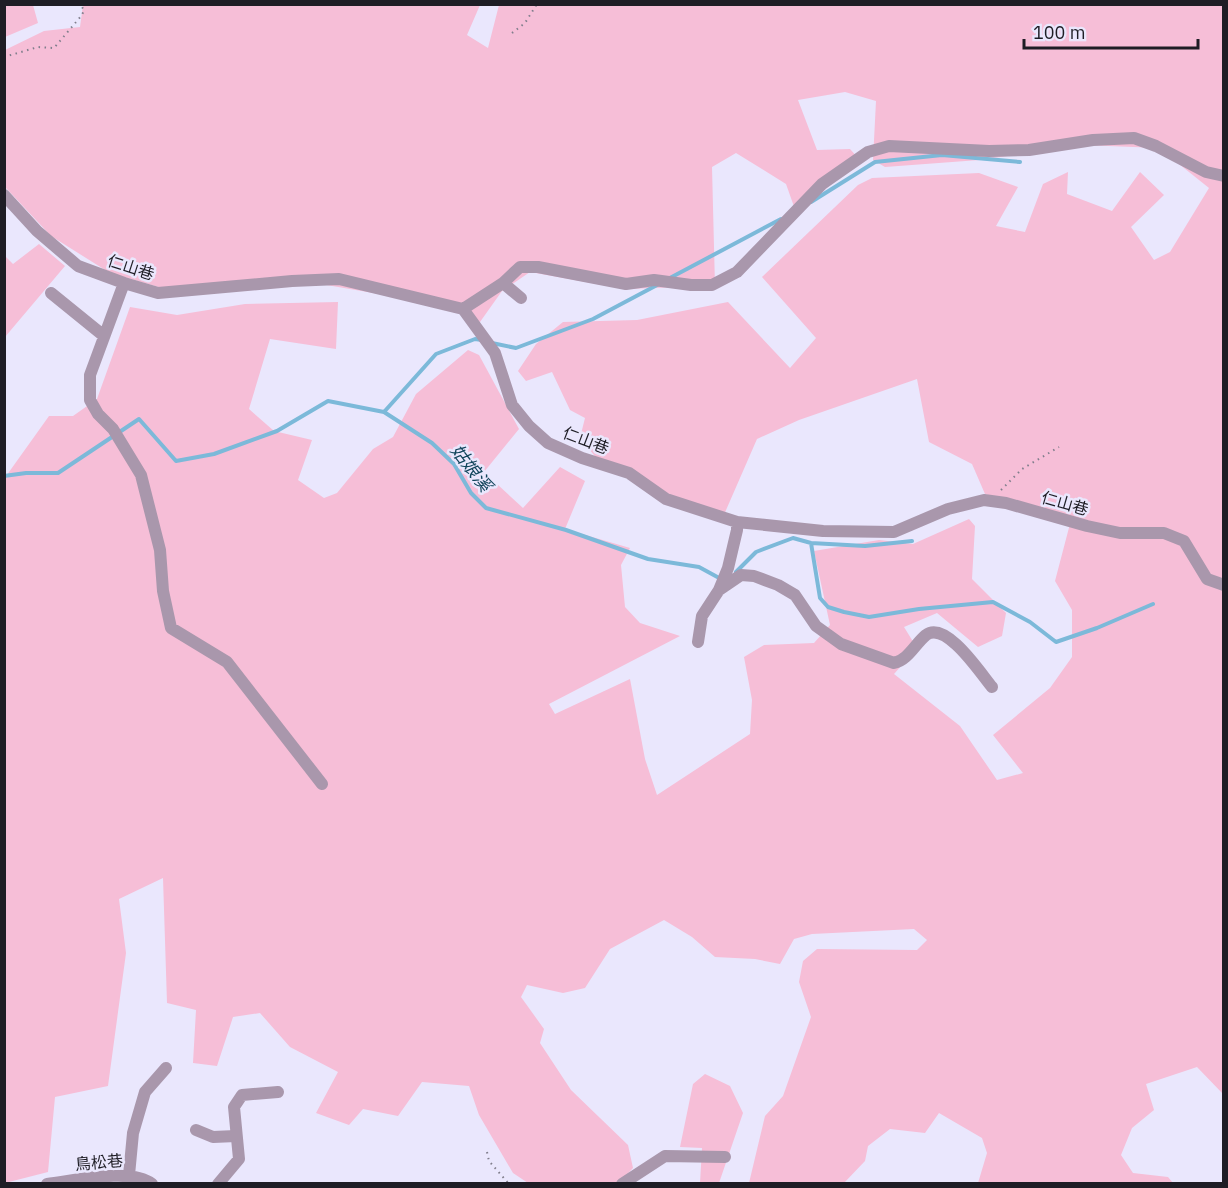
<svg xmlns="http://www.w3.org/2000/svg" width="1228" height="1188" viewBox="0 0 1228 1188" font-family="'IBM Plex Sans','Noto Sans TC',sans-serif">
<rect width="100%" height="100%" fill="#eae7fd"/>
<!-- green -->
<path fill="#f6bed7" d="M5,4l28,1 5,18 -33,14z
M83,5h397l-13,30 21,13 11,-43h724v1089l-26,-27 -51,17 8,26 -22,18 -11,27 12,18 35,4 5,6h-195l9,-30 -5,-15 -43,-25 -14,20 -35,-4 -22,17 -3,15 -21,22h-95l16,-67 18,-20 28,-79 -12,-35 4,-21 14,-12 100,1 10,-10 -13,-11 -102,5 -18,5 -14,25 -25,-5 -40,-2 -23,-20 -28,-17 -54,29 -25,39 -22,5 -36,-8 -6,12 23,32 -4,14 31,47 57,55 5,23 -14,15h-91l-15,-10 -34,-58 -10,-29 -47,-4 -24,34 -35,-7 -14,16 -33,-12 22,-41 -48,-25 -30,-34 -27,4 -16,49 -24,-3 3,-53 -29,-7 -4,-125 -44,21 7,54 -18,133 -53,11 -7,75 -43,11 -1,-704 45,-63h24l24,-17 33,-92 47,8 68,-11 93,-2 -2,47 -66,-10 -21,70 25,22 38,9 -14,40 26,18 13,-5 36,-44 20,-12 23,-43 52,-44 11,5 40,74 -35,43 39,36 37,-41 25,14 -20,48 65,19 -9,17 4,42 15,16 40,13 -131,68 6,10 75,-35 15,80 12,36 93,-61 2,-34 -8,-43 20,-12 50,-2 16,-18 -16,-74 65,-11 34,4 56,-25 6,7 -3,53 34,34 -4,23 -24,11 -41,-34 -33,14 13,21 -23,26 66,52 37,54 26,-7 -30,-38 57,-47 22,-31v-47l-17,-29 16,-61 -86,-26 -13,-30 -43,-22 -12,-63 -118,41 -42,19 -34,78 -120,-51 -23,-28 5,-20 -15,-8 -18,-38 -26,9 -8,-10 18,-27 27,-22 74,-2 91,-18 62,66 26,-30 -54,-61 96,-92 14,-7 107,-5 39,14 -22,39 29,6 18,-48 25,-12 -1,22 45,17 28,-39 24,23 -33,32 23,33 16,-8 39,-64 -50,-40 -76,-3 -104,15 -94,7 -12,-7 3,-59 -31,-9 -47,8 19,50 33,-1 9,10 -62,56 -11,-31 -50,-31 -24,14 3,119 -90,3 -95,-17 -28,19 -22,31 -19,-12 -35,-8 -123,-21 -134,9 -59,-17 -59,-37 -46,-49v-137l39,-19 36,-4z
M39,244l26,22 -60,71v-81l8,8z
M705,1074l25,12 13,27 -24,70h-19l2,-35 -22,-1 13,-63z"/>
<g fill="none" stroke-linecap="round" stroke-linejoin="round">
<!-- stream -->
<path stroke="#7cb9d9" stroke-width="4" d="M811,202l64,-40 67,-7 78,7
M668,279l113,-60
M492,343l24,5 77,-29 66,-35
M384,412l52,-58 39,-15 7,1
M4,476l22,-3h32l81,-54 37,42 38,-7 63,-23 51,-30 56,11 48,31 22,21 17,29 15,15 80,22 82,29 51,8 22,12
M811,543l9,55 8,9 16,5 25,5 50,-8 74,-7 37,20 26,20 41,-14 56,-24
M736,572l20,-20 37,-14 18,5 54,3 47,-5"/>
<!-- path -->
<path stroke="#807e8c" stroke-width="2" stroke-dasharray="1.5 4.5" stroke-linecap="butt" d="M512,33l13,-10 12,-19
M4,57l34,-10 16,1 28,-33 2,-5 -4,-6
M1001,490l21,-21 37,-22
M487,1152l2,9 20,23"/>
<!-- minor -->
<path stroke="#a997ac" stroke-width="12" d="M4,195l33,36 41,35 46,17 34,10 134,-12 47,-2 124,30 32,44 17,52 17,21 19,17 34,15 47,15 37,26 71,23 86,9 71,1 54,-23 36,-9 22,3 81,23 33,7h44l20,8 23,38 17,6
M124,283l-34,92v25l8,14 15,15 28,46 19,75 3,41 8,37 56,34 95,122
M503,283l18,15
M51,293l53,43
M463,309l40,-26 17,-16h18l88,17 28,-4 37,5h21l25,-13 85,-88 46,-32 21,-6 100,5 40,-1 64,-10 41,-2 22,8 50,26 18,4
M719,590l22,-15 13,1 24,9 17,10 21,31 25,18 53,19c14,-3 21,-19 32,-28 20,-15 55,39 66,52
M698,642l4,-26 17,-26 9,-22 9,-38v-8
M196,1130l17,7 23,-1
M129,1175l4,-42 12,-41 21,-24
M47,1184c27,-3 84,-17 105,0
M218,1184l21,-25 -5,-52 8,-12 36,-3
M622,1184l43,-28 60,1"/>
</g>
<g text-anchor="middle" stroke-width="5" stroke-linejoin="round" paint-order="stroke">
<!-- street labels -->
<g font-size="16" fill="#1e1d25" stroke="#eae7fd">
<text transform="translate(131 267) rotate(18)" y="6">仁山巷</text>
<text transform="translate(586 440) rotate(21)" y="6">仁山巷</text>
<text transform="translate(1065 503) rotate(16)" y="6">仁山巷</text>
<text transform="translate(99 1162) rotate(-5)" y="6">鳥松巷</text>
</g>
<!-- water labels -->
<g font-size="18" font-style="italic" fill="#11445b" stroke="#eae7fd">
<text transform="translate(471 468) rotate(52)" y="6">姑娘溪</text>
</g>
</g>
<!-- border -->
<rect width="1228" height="1188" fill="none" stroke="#1e1d25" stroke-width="12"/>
<!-- scale -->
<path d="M1024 39v9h174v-9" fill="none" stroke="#1e1d25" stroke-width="3"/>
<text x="1033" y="39" font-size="18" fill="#1e1d25" stroke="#eae7fd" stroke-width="4.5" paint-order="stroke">100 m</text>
</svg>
